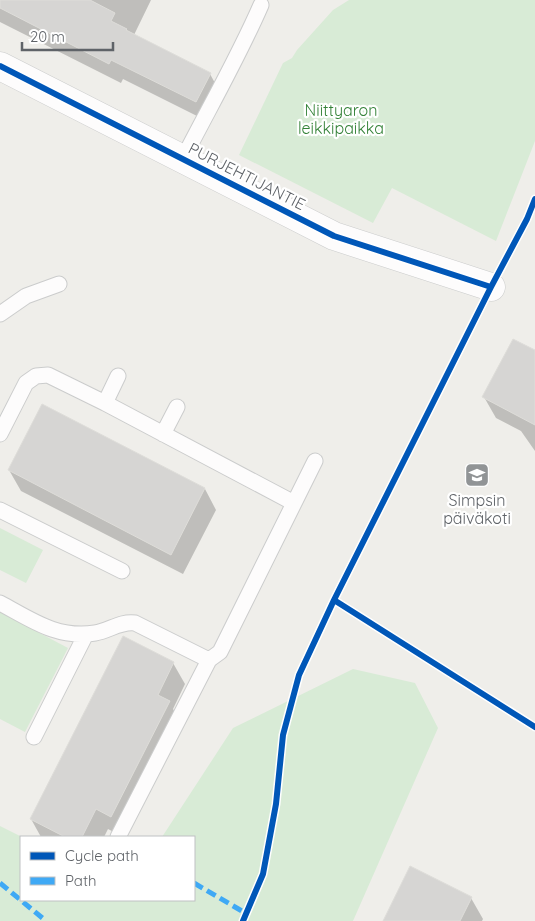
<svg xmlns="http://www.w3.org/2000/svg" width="535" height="921" viewBox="0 0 535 921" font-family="Quicksand,sans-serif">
<rect width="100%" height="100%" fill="#efeeea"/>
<!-- green -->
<path fill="#d8ebd6" d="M349,0h186v141l-39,100 -104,-53 -19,35 -134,-68 44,-92 9,-5 5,-8 36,-40z
M0,528l43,22 -17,33 -26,-13z
M0,612l68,36 -43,84 -25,-13z
M353,669l62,14 23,45 -85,193h-353v-95l22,11 -1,63h173v-63h-32l71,-109z"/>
<!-- shadow -->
<path fill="#0003" d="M0,0h151l-17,35 76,39 11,20 -14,27 -84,-42 -2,4 -121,-61z
M535,351v100l-14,-20 -25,-13 -12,-21z
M42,405l163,84 11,21 -33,64 -162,-83 -12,-21z
M173,663l12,21 -12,25 8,14 -58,114 -15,-8 -4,8h-63l-10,-18z
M471,898l12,21 -1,2h-98z"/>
<!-- building -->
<path fill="#d6d5d3" stroke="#deddd9" d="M0,0h90l25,13 -4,8 16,8 -1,1 85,43 -15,29 -85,-42 -2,4 -109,-56z
M513,339l22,11v75l-53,-28z
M42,404l163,84 -34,67 -163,-85z
M123,636l51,26 -16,33 12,6 -59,116 -15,-8 -14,28h-17l-35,-18z
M410,866l62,31 -12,24h-77z"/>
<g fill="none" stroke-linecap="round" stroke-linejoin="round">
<defs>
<path id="lane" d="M183,159c26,-51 55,-101 78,-154
M0,314l26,-18 33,-12
M118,376l-13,27 189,100
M0,434l26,-51 10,-7 12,-1 57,28
M163,434l14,-27
M0,510l122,61
M0,603c32,17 57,36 95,30 14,-2 25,-12 40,-10l74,37
M34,737l52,-103
M118,837l91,-177 11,-8 95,-191"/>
<path id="street" d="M0,66l334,170 157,51"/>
</defs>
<!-- lane casing -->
<use href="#lane" stroke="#cbcccc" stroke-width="17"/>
<!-- street casing -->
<use href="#street" stroke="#cbcccc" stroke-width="29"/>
<!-- lane -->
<use href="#lane" stroke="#fdfcfc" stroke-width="15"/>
<!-- street -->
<use href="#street" stroke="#fdfcfc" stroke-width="28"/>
<!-- quiet -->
<path stroke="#3fa9f5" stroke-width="5" stroke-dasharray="10 5" stroke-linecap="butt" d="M0,883l46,38
M194,883l53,31"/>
<defs>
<path id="cycleway" d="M0,66l334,170 157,51
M334,600l201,127
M243,921l20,-47 13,-70 7,-69 16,-60 35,-75 157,-313 36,-68 8,-20"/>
</defs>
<!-- cycleway casing -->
<use href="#cycleway" stroke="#fff" stroke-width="9"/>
<!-- cycleway -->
<use href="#cycleway" stroke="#0057b8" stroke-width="6"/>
</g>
<!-- icons -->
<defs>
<symbol id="school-square" viewBox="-11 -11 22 22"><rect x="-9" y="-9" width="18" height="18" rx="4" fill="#919496" stroke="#fff"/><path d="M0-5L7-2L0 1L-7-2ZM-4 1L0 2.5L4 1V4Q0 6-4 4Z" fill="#fff"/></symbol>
</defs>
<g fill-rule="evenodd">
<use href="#school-square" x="463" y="461" width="28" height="28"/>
</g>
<g text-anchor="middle" stroke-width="4.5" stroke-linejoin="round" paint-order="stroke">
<!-- park labels -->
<g font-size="16" fill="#348238" stroke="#fff">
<text x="341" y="116">Niittyaron<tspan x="341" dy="18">leikkipaikka</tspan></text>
</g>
<!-- street labels -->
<g font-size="16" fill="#5f6368" stroke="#fff">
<text transform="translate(247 176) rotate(27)" y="6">PURJEHTIJANTIE</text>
</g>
<!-- poi labels -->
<g font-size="16" fill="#5f6368" stroke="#fff">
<text x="477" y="506">Simpsin<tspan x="477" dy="18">päiväkoti</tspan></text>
</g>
</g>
<!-- legend -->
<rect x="20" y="836" width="175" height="65" fill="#ffffff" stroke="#bfc1c3"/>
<rect x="30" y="852" width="25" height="8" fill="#0057b8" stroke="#bfc1c3"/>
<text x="65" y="861" font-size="15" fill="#5f6368">Cycle path</text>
<rect x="30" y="877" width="25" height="8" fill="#3fa9f5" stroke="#bfc1c3"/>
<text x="65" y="886" font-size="15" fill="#5f6368">Path</text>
<!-- scale -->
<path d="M22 42v8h91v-8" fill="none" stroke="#5f6368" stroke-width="2.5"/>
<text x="30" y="42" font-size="15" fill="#5f6368" stroke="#ffffff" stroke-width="4" paint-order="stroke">20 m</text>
</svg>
